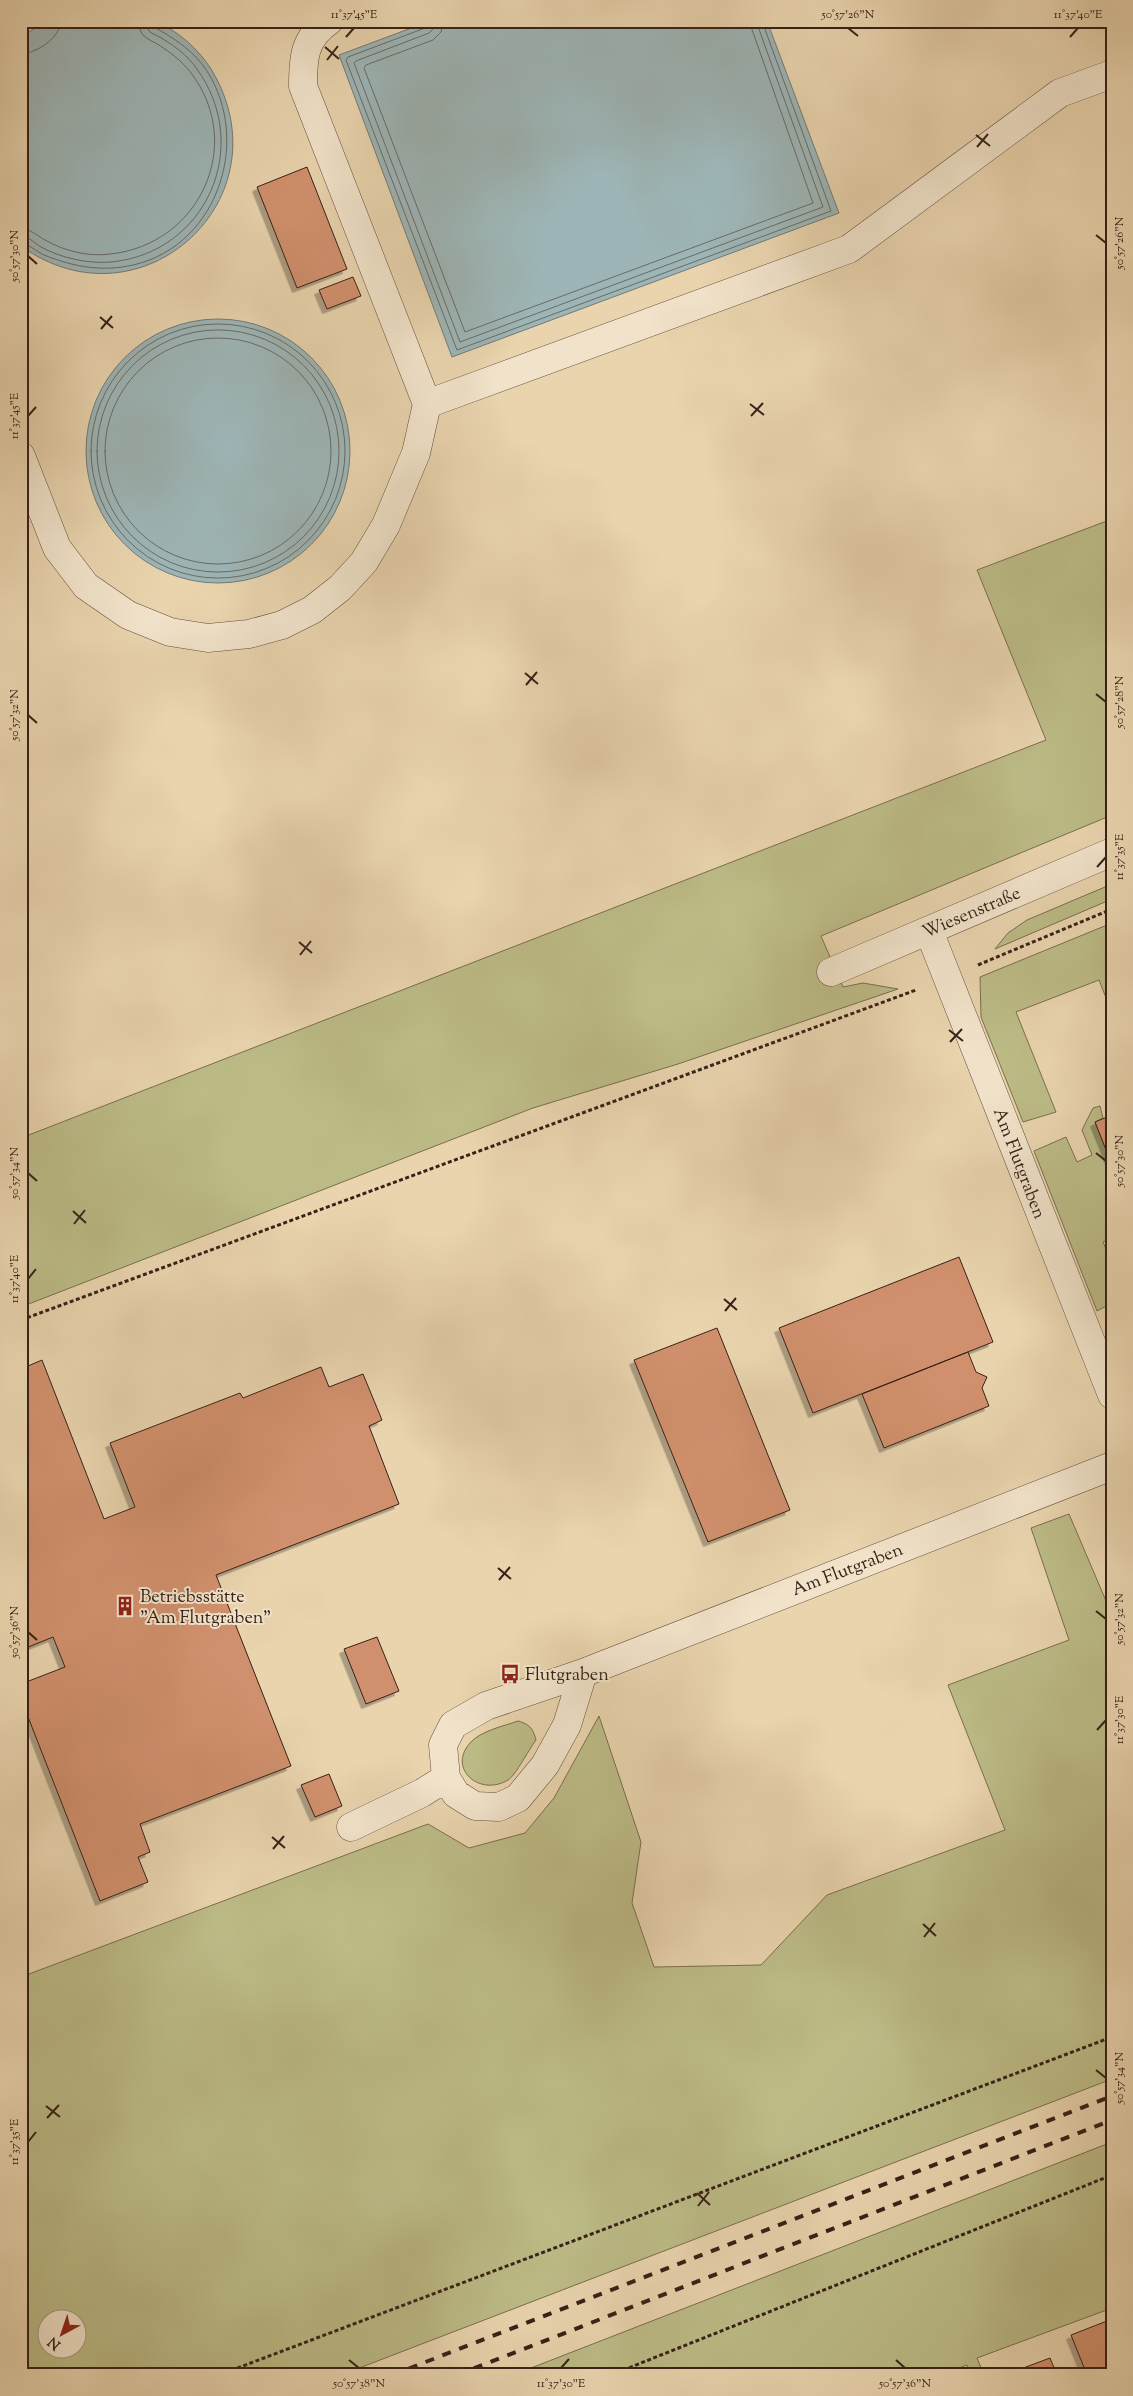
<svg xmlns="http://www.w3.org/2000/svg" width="1133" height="2396" viewBox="0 0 1133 2396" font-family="'Sorts Mill Goudy',serif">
<defs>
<filter id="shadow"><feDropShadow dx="-4.5" dy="4.5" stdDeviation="0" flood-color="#0004"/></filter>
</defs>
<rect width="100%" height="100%" fill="#e9d4ae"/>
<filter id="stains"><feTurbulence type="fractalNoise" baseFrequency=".004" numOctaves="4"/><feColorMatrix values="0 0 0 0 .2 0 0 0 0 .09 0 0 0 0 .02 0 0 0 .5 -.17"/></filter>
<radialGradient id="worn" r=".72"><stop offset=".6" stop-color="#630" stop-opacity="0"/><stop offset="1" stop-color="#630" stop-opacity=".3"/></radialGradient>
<!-- green -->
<path fill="#bcbb86" stroke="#7a6e4f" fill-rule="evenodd" d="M1112,519v296l-291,121 22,51 20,-4 35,6 -220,75 -145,44 -512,199v-169l1025,-398 -69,-170z
M1112,884v15l-117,50 13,-16 19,-13z
M1112,923v90l-13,-33 -83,32 40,100 -33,10 -42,-105 -1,-40z
M1100,1106l3,12 -8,4 17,43v73l-9,4 9,21v40l-15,8 -63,-160 32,-14 11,25 15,-7 -10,-25 11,-22z
M1069,1514l43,101v464l-771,296h-320v-398l407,-153 41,24 56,-15 29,-35 45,-82 42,126 -9,61 22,64 107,-2 66,-70 178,-65 -57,-145 121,-45 -38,-112zM48,2318h30v30h-30z
M518,1721c11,3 15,7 18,19 -7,9 -20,35 -28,40 -28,17 -61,-11 -38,-37 10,-12 34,-17 48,-22z
M1112,2142v166l-135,50 7,17h-13l-4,-10 -26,10h-428z"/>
<!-- water -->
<path fill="#9db5b6" stroke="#747a77" d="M48,21c25,0 50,0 76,0 9,0 21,-2 30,1 22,6 45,28 57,47 78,128 -69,264 -190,177v-210z
M430,21h337l72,192 -387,144 -113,-302z
M86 451a132 132 0 1 1 264 0a132 132 0 1 1-264 0Z"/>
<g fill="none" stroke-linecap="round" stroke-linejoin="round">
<!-- shore -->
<path stroke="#6a6b67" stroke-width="1" d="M429,21l-4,7 -77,29 -2,3 111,290 374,-139 -69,-190
M435,21l-1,7 -5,5 -73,28 -2,2 106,279 363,-135 -67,-186
M443,21l-2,11 -8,8 -67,25 -2,3 101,264 348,-129 -64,-182
M21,54c16,-1 39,-16 40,-33
M21,229c10,0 15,6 24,11 19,11 44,17 65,14 89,-9 136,-109 81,-181 -9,-12 -20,-20 -32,-28 -5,-3 -11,-5 -16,-10 -3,-4 -4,-8 -4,-14
M21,236c9,1 13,7 20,11 20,11 47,17 70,15 95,-9 142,-115 86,-193 -9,-13 -21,-22 -34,-30 -4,-3 -9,-4 -13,-7 -3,-3 -3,-7 -4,-11
M21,243c8,1 16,9 23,12 30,12 58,17 89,10 88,-20 121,-132 69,-201 -13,-16 -30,-27 -48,-37l-1,-6
M91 451a127 127 0 1 1 254 0a127 127 0 1 1-254 0Z
M97 451a121 121 0 1 1 242 0a121 121 0 1 1-242 0Z
M105 451a113 113 0 1 1 226 0a113 113 0 1 1-226 0Z"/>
</g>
<!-- building -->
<path fill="#d1906d" stroke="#372118" filter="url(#shadow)" d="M307,167l40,102 -50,19 -40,-101z
M353,277l8,19 -34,13 -8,-19z
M1112,1115v50l-17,-43z
M959,1257l34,85 -180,71 -34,-85z
M717,1328l73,182 -82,32 -74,-182z
M968,1352l8,20 11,5 -5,11 7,18 -105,42 -22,-54z
M42,1360l62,159 31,-12 -25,-64 130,-50 3,5 78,-31 8,20 34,-13 19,46 -13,6 30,78 -183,71 75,191 -151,58 10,28 -12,5 10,25 -48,19 -79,-202v-15l44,-17 -12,-30 -32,13v-281z
M377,1637l22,54 -33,13 -22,-55z
M329,1774l13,32 -27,11 -14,-32z
M1112,2319v56h-25l-16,-40z
M1050,2358l7,17h-50v-1z"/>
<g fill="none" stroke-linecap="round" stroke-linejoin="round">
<defs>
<path id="minor" d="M329,21c-25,17 -26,37 -26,65l124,318
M21,456l36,92 29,38 42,29 42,17 38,6 41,-4 33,-9 30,-15 28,-22 24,-26 22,-37 30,-72 11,-49 422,-155 211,-156 52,-19
M929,931l183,464
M831,972l281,-120
M583,1673l-16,52 -22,40 -27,33 -19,9 -24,-1 -19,-12 -10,-16 -3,-33 10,-20 33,-19 97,-33 529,-207
M351,1827l71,-34 24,-15"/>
</defs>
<!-- minor casing -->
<use href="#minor" stroke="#644e3e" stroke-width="29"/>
<!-- path -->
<path stroke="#372118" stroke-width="3" stroke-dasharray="4 2.5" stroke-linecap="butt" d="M978,965l134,-56
M21,1320l895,-330
M219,2375l893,-338
M611,2375l501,-200"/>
<!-- minor -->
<use href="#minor" stroke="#f1e3ca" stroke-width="28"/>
<!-- rail -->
<path stroke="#372118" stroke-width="4" stroke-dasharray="9 9" stroke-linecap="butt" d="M392,2375l720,-279
M457,2375l655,-255"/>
</g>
<!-- ticks -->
<path fill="none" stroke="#372118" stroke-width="2" d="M848,28l10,8M346,37l8,-9M1070,37l8,-9M325,47l14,12M327,60l11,-14M976,135l14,11M977,147l11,-13M1096,235l10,8M28,256l9,8M100,317l13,11M101,329l11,-13M750,404l14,11M28,416l8,-9M751,416l12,-13M525,673l13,11M526,685l11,-13M1096,694l10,8M28,715l9,8M1097,867l9,-10M299,942l13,11M300,955l11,-14M949,1030l14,11M950,1042l12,-13M1096,1153l10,8M28,1173l9,8M73,1211l13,12M74,1224l11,-14M28,1279l8,-10M724,1299l13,11M725,1311l11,-13M498,1568l13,11M499,1580l11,-13M1096,1611l10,8M28,1632l9,8M1097,1730l9,-10M272,1837l13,11M273,1849l11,-13M923,1924l13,12M924,1937l11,-14M1096,2070l10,8M46,2106l14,11M47,2118l12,-13M28,2142l8,-10M697,2193l13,12M698,2206l11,-14M349,2360l10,8M896,2360l9,8M561,2368l8,-9"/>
<!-- icons -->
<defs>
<symbol id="building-bare" viewBox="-9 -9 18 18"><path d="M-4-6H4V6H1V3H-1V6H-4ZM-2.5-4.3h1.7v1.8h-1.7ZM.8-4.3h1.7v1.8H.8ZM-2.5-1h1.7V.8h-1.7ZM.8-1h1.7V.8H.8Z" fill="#8f2418" stroke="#f1e3ca" stroke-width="2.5" paint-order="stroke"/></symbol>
<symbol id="bus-bare" viewBox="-9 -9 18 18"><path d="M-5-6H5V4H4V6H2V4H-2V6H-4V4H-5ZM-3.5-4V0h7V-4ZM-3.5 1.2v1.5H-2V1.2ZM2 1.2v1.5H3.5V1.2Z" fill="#8f2418" stroke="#f1e3ca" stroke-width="2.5" paint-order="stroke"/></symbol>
</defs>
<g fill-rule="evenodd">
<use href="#building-bare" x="111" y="1592" width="28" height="28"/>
<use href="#bus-bare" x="496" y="1660" width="28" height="28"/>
</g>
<g text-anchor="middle" stroke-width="4" stroke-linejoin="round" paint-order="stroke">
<!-- street labels -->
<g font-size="18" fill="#372118" stroke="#f1e3ca">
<text transform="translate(971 912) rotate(-23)" y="6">Wiesenstraße</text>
<text transform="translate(1020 1163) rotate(69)" y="6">Am Flutgraben</text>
<text transform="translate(847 1569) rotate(-21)" y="6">Am Flutgraben</text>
</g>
<!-- poi labels -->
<g font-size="18" fill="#372118" stroke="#f1e3ca" text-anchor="start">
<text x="140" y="1602">Betriebsstätte<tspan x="140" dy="21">"Am Flutgraben"</tspan></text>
<text x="525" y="1680">Flutgraben</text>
</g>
</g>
<!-- margin -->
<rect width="1133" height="2396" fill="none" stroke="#e9d4ae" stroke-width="55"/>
<!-- north arrow -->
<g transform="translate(62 2334) rotate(220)"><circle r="24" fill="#f1e3ca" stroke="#a79583"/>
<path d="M0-4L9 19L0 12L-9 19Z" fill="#8f2418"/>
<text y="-8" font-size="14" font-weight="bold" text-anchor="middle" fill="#372118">N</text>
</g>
<rect x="28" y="28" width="1078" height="2340" fill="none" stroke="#372118" stroke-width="2"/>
<g font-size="12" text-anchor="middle" fill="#372118">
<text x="354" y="18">11°37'45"E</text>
<text x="848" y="18">50°57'26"N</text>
<text x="1078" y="18">11°37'40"E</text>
<text transform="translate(1119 243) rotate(-90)" y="4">50°57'26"N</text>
<text transform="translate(14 256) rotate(-90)" y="4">50°57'30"N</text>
<text transform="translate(14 416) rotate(-90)" y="4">11°37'45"E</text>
<text transform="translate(1119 702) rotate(-90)" y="4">50°57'28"N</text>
<text transform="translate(14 715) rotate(-90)" y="4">50°57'32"N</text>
<text transform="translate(1119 857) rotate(-90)" y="4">11°37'35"E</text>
<text transform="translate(1119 1161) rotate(-90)" y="4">50°57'30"N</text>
<text transform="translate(14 1173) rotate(-90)" y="4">50°57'34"N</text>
<text transform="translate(14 1279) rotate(-90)" y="4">11°37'40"E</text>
<text transform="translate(1119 1619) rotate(-90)" y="4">50°57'32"N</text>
<text transform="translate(14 1632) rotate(-90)" y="4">50°57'36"N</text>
<text transform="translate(1119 1720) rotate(-90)" y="4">11°37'30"E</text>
<text transform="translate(1119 2078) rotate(-90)" y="4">50°57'34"N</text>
<text transform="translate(14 2142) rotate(-90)" y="4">11°37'35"E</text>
<text x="359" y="2387">50°57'38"N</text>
<text x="561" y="2387">11°37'30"E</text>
<text x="905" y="2387">50°57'36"N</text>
</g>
<rect width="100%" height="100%" filter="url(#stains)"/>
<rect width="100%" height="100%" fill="url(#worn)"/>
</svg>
